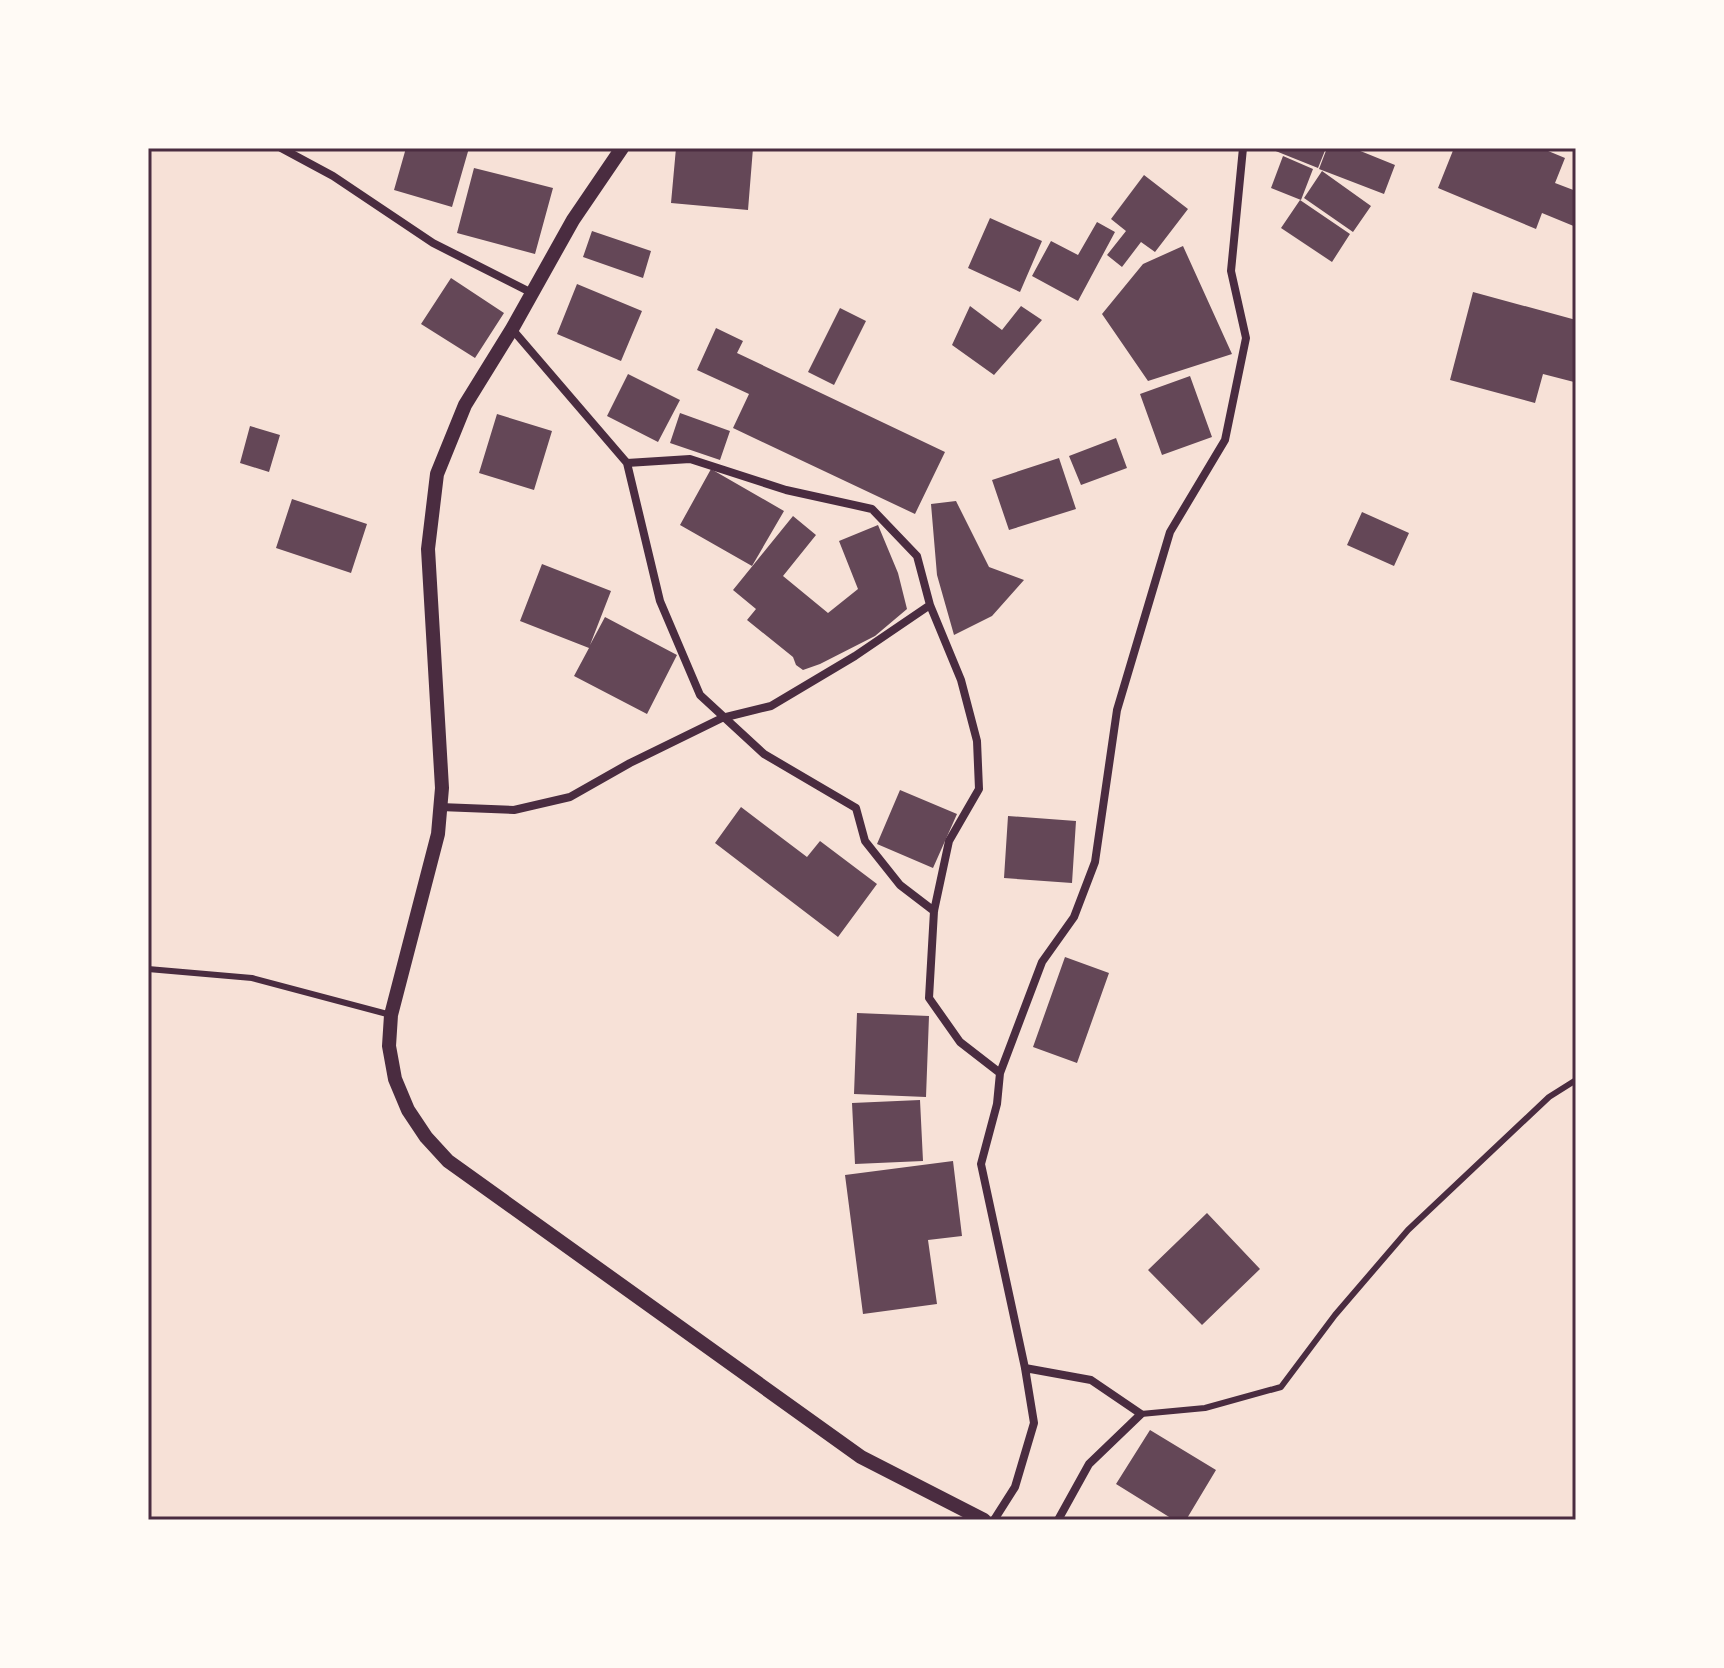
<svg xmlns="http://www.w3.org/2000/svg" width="1724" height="1668" viewBox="0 0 1724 1668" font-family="'IBM Plex Serif',serif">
<rect width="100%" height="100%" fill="#f7e1d7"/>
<!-- building -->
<path fill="#644757" d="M406,148h63l-17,59 -58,-17z
M676,148h77l-5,62 -77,-7z
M1268,148h58l-8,20z
M1327,148h26l42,17 -11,29 -65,-25z
M1454,148h87l24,10 -10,25 21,8v36l-34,-14 -6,16 -98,-41z
M1283,156l30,13 -12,31 -30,-12z
M474,168l79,20 -18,66 -78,-21z
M1322,171l49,35 -18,26 -49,-34z
M1144,175l44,34 -33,43 -14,-10 -19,25 -15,-12 19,-24 -15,-12z
M1300,200l50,34 -18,28 -51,-34z
M990,218l52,23 -22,51 -52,-24z
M1097,222l18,10 -37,69 -46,-25 19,-35 27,14z
M592,231l59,20 -8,27 -60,-21z
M1183,246l49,108 -84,27 -46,-67 41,-50z
M451,278l53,35 -29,45 -54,-34z
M577,284l65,27 -21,50 -64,-27z
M1473,292l103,28 -2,62 -31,-8 -8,29 -85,-23z
M970,306l32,24 19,-24 21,14 -48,55 -42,-30z
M840,308l26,13 -32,64 -26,-13z
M716,328l27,13 -6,12 208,99 -30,62 -182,-86 16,-34 -52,-24z
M628,374l52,26 -22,42 -51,-26z
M1190,376l22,61 -50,18 -22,-61z
M680,413l50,18 -10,29 -50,-17z
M497,414l55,17 -18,59 -55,-17z
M250,426l30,9 -11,37 -29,-9z
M1116,438l11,30 -46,17 -12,-29z
M1059,458l17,51 -67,21 -17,-50z
M711,469l73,42 -32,55 -72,-41z
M292,499l75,25 -16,49 -75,-25z
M956,501l33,66 35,13 -32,36 -38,19 -17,-60 -6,-71z
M1362,512l47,21 -15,33 -47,-21z
M793,516l23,19 -33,41 45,37 30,-24 -19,-48 39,-16 20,48 9,36 -32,27 -55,28 -17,6 -7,-5 -3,-8 -46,-37 9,-11 -23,-19z
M542,564l69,27 -21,54 15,-28 72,38 -30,59 -73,-38 15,-28 -69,-27z
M900,790l57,24 -24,54 -56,-24z
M741,807l66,50 13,-16 57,43 -39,53 -123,-94z
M1008,816l68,5 -4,62 -68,-5z
M1065,957l44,16 -32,90 -44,-16z
M857,1013l72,3 -3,81 -72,-3z
M920,1100l3,61 -68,3 -3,-61z
M953,1161l9,75 -34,4 9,64 -74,10 -18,-139z
M1207,1213l53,56 -58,56 -54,-55z
M1150,1430l66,40 -30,50h-12l-58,-36z"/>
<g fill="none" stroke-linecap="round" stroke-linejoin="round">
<!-- service -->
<path stroke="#4a2c40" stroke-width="6" d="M148,969l104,9 139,37
M1141,1414l64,-6 76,-21 54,-72 73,-85 141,-133 27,-17"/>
<!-- minor -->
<path stroke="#4a2c40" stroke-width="8" d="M281,148l52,28 100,67 99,50
M512,329l115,134 33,138 40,94 64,59 92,54 9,33 35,44 34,26
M930,605l31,75 16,61 2,48 -30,52 -15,70 -5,87 31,44 40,31 -3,31 -16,60 44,204 9,55 -19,64 -21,33
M440,807l74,3 56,-13 60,-34 92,-45 49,-12 84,-50 75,-51 -13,-49 -45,-47 -86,-19 -96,-31 -63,4
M1000,1073l42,-111 32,-45 21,-55 22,-152 53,-178 55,-92 21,-102 -15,-67 12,-123
M1025,1368l66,12 50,34 -52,50 -31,56"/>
<!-- tertiary -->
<path stroke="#4a2c40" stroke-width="14" d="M622,148l-49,72 -61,109 -47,76 -28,69 -9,75 14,239 -4,46 -47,181 -2,31 6,33 13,31 18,27 22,24 413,296 123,63"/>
</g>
<!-- border -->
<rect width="1724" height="1668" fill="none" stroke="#fffaf5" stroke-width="300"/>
<rect x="150" y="150" width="1424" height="1368" fill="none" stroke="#4a2c40" stroke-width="3"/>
</svg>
